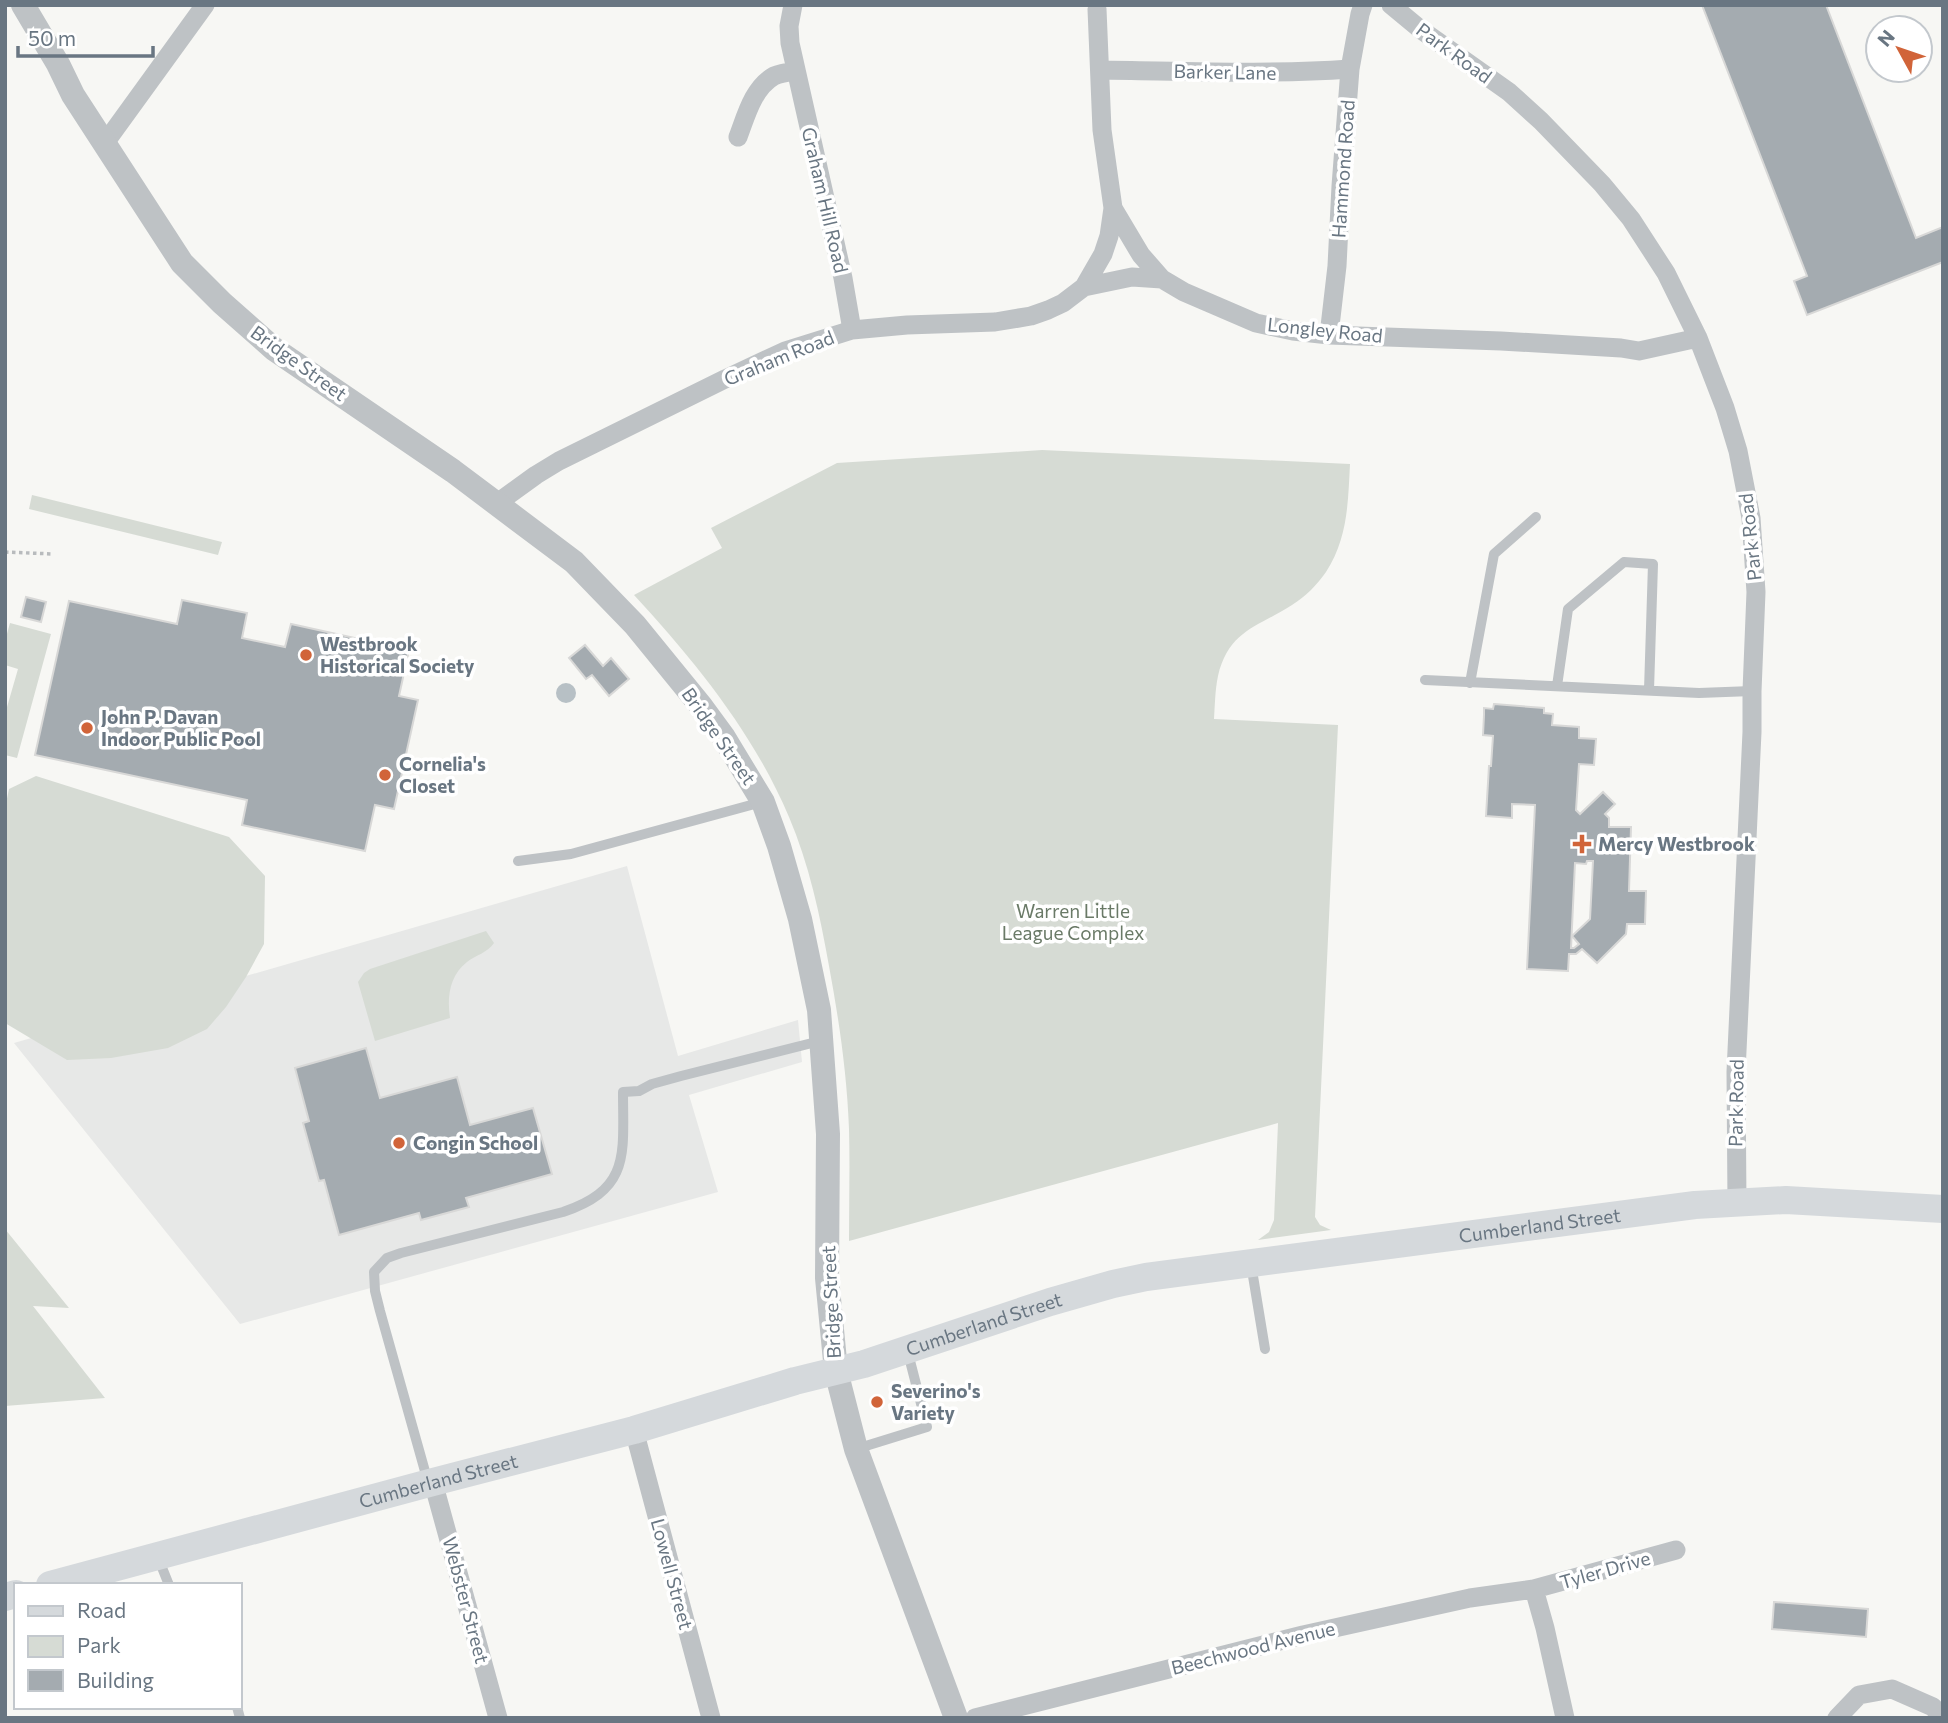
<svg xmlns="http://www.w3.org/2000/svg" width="1948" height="1723" viewBox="0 0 1948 1723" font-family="Commissioner,sans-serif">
<rect width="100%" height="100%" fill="#f7f7f4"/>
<!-- built -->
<path fill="#e7e8e7" d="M627,866l51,190 120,-36 4,42 -113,33 29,97 -478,132 -226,-281z"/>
<!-- green -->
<path fill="#d6dbd4" d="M1042,450l308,14c-2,38 -2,74 -24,108 -9,13 -21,25 -34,33 -34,22 -63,25 -74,71 -3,14 -3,29 -4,43l124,6 -23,492 5,8 11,5 -73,10 11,-8 5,-12 4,-97 -429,118c0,-37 1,-74 0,-112 -2,-55 -10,-109 -20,-163 -9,-51 -20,-102 -40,-149 -35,-83 -94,-156 -155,-222l88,-47 -11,-20 126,-65z
M32,495l190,47 -4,13 -189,-46z
M10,623l41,11 -34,124 -12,-3v-41l13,-45 -13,-4v-24z
M36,776l193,61 36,39 -1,68 -18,33 -20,30 -19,22 -39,19 -57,10 -44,2 -62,-37v-215l4,-19z
M486,931l8,12c-7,10 -18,12 -27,19 -18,14 -20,36 -17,56l-75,23 -17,-59 6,-9 6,-4z
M5,1229l64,79 -36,-2 72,92 -100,8z"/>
<!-- water -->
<path fill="#b7c0c5" d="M556 693a10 10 0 1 1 20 0a10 10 0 1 1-20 0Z"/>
<!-- building -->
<path fill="#a4abb0" stroke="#d8d8d7" stroke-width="2" fill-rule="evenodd" d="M1702,5h124l90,233 27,-11v35l-136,53 -13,-34 13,-5z
M26,597l20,5 -5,20 -20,-5z
M182,600l65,13 -5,25 43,9 6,-23 118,26 -10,46 19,4 -24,109 -19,-4 -10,46 -123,-26 5,-25 -212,-45 34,-154 108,23z
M585,645l18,21 8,-8 18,21 -20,17 -17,-21 -6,4 -17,-21z
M1494,704l50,4v5l9,1 -1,11 27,2v11l17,1 -2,26 -15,-1 -3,46 4,4 23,-22 12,12 -10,10 4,4v9h22l-2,64h17l-1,33h-18l-1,10 -29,29 -15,-14 -6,5h-7l-1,17 -41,-2 8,-164 -23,-1v14l-26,-2 3,-50h2l2,-30 -10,-1 1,-20v-7l9,1zM1587,861h6l-3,58 -18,17 7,8 -5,4h-3l4,-85 11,1z
M366,1048l14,50 77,-21 13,48 63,-17 19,66 -86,24 3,9 -48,13 -2,-7 -80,22 -15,-55 -5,1 -16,-58 6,-2 -14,-53z
M1774,1602l94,7 -2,28 -94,-8z"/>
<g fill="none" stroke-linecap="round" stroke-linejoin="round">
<!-- path -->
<path stroke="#b8bbbd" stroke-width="3.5" stroke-dasharray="3.5 3.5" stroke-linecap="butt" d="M5,552l48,2
M5,1131h1"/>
<!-- service -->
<path stroke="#bec2c5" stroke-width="10" d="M1425,680l274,13 53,-2
M1470,683l24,-129 42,-37
M1557,686l11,-77 56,-47 29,2 -4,126
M518,861l53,-7 191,-52
M1251,1264l14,85
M856,1449l71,-22 -19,-74
M428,1482l-48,-171 -5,-20 -1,-19 13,-14 14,-5 162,-41c68,-23 60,-58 60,-120l16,-1 13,-7 29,-8 139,-35
M159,1560l10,25
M237,1707l3,11"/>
<!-- minor -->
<path stroke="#bec2c5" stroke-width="19" d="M793,5l-4,21 1,17 53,235 9,52
M1391,5l29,24 89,63 32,29 61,63 29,35 35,54 32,65 27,70 13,43 13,67 5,74 -4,99v41l-16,340 1,132
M1097,9l5,121 11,78 28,47 21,24 22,13 72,31 37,8 36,4 172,6 120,7 18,3 59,-13
M1100,70c83,1 167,5 250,-1
M738,137c8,-21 15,-49 36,-61 7,-3 15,-4 22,-5
M105,143l100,-138
M1084,287l19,-33 6,-18 4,-28
M1329,335l8,-69 4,-80 9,-117 10,-55 3,-9
M496,504l40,-29 23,-14 166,-82 60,-28 67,-21 55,-5 88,-3 36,-6 17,-6 15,-7 21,-16 48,-10 30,2
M634,1430l77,288
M433,1482l65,236
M1534,1589l11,39 20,90
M975,1718l328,-83 167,-37 64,-9 142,-39
M1837,1718l22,-23 33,-6 41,18 9,11"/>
<!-- tertiary -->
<path stroke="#bec2c5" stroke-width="24" d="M23,5l35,59 15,31 109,168 40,40 52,46 179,122 121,91 61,63 66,81 22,30 40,66 16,44 21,73 19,91 9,124 -1,144 9,93 20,78 100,269"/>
<!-- secondary -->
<g stroke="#d5d9dc" stroke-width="28">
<path id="s1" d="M50,1585l383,-103 201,-52 161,-49 69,-17 186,-62 63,-18 33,-7 549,-72 91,-5 157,9"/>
<path d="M5,1597l11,-3"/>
</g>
</g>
<!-- markers -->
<g fill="#d16439" stroke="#fff" stroke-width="2.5">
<circle cx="306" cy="655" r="7"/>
<circle cx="87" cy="728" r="7"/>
<circle cx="385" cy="775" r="7"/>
<path d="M1578.5 833.5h7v7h7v7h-7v7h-7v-7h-7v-7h7z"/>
<circle cx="399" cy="1143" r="7"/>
<circle cx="877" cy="1402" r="7"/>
</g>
<g text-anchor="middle" stroke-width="7" stroke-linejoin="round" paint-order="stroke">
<!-- street labels -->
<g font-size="19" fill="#697682" stroke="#fff">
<text transform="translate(1454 53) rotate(36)" y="7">Park Road</text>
<text transform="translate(1225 72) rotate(1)" y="7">Barker Lane</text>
<text transform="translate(1343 169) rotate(-86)" y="7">Hammond Road</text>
<text transform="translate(825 200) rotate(77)" y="7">Graham Hill Road</text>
<text transform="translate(1325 330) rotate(6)" y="7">Longley Road</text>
<text transform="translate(779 358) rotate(-22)" y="7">Graham Road</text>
<text transform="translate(299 363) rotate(36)" y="7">Bridge Street</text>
<text transform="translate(1750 537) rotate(-96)" y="7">Park Road</text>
<text transform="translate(719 736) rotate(55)" y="7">Bridge Street</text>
<text transform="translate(1736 1103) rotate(-89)" y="7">Park Road</text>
<text dy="7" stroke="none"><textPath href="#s1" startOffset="1536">Cumberland Street</textPath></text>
<text transform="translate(831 1302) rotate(-93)" y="7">Bridge Street</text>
<text dy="7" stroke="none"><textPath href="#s1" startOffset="970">Cumberland Street</textPath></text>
<text dy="7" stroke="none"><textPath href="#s1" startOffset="402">Cumberland Street</textPath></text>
<text transform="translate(1605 1570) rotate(-16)" y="7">Tyler Drive</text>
<text transform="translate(672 1574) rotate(75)" y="7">Lowell Street</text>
<text transform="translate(466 1600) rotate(75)" y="7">Webster Street</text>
<text transform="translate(1253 1648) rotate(-14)" y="7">Beechwood Avenue</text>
</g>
<!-- poi labels -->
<g font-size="19" font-weight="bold" fill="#697682" stroke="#fff" text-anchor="start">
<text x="320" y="651">Westbrook<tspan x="320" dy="22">Historical Society</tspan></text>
<text x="101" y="724">John P. Davan<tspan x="101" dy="22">Indoor Public Pool</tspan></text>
<text x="399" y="771">Cornelia's<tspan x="399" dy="22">Closet</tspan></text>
<text x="1598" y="851">Mercy Westbrook</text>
<text x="413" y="1150">Congin School</text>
<text x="891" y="1398">Severino's<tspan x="891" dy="22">Variety</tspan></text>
</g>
<!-- park labels -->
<g font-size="19" fill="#6a7a67" stroke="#fff">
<text x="1073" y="918">Warren Little<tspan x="1073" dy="22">League Complex</tspan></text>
</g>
</g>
<!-- border -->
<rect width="1948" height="1723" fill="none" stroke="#697682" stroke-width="14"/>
<!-- legend -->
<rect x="14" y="1583" width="228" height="126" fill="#ffffff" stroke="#c3c8cd" stroke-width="2"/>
<rect x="28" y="1606" width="35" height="10" fill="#d5d9dc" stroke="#c3c8cd" stroke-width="2"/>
<text x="77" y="1618" font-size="21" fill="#697682">Road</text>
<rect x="28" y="1636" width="35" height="21" fill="#d6dbd4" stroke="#c3c8cd" stroke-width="2"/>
<text x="77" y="1653" font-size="21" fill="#697682">Park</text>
<rect x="28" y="1670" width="35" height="21" fill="#a4abb0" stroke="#c3c8cd" stroke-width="2"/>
<text x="77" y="1688" font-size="21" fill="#697682">Building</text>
<!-- north arrow -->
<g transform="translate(1899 49) rotate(310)"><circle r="33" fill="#ffffff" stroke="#c3c8cd" stroke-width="2"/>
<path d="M0-5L12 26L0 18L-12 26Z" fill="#d16439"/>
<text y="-10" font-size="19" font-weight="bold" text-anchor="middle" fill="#697682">N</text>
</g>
<!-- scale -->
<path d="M18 46v10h135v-10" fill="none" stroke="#697682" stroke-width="3.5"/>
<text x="28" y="46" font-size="21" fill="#697682" stroke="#ffffff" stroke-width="5" paint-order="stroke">50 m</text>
</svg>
